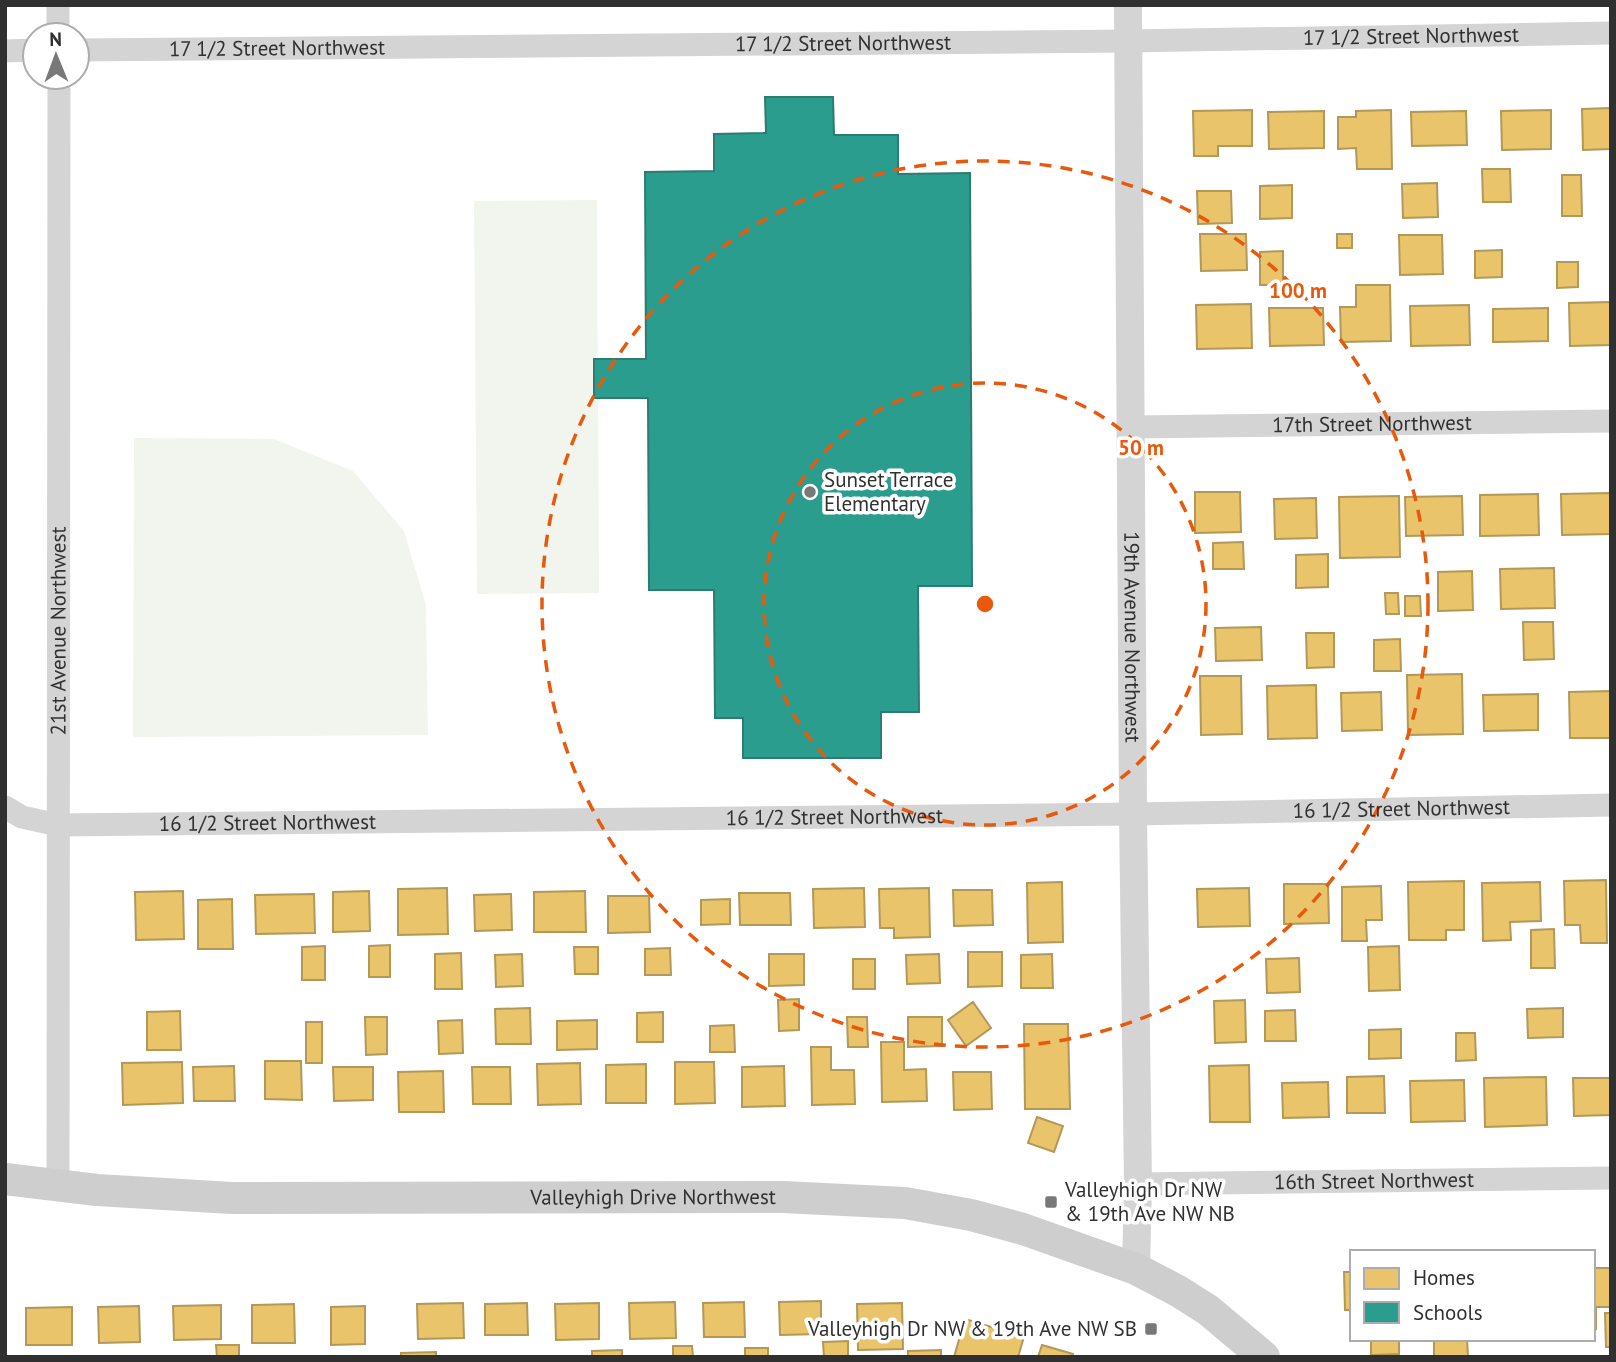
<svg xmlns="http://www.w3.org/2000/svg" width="1616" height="1362" viewBox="0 0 1616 1362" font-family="'PT Sans',sans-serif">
<rect width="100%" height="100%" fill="#fff"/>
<!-- green -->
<path fill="#f1f5ed" d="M597,200l2,393 -122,1 -3,-393z
M134,438l140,1 79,32 51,60 22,74 2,130 -295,2z"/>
<!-- homes -->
<path fill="#e9c46a" stroke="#b29859" stroke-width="2" d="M1611,108v41l-28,1 -1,-41z
M1252,110v36h-34v10h-24l-1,-45z
M1391,110l1,59h-35l-1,-21 -18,1v-32h18v-6z
M1551,110v39l-49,1 -1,-39z
M1324,111v37l-55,1 -1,-37z
M1466,111l1,34 -55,1 -1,-34z
M1482,169h28l1,33h-28z
M1562,175h19l1,41h-20z
M1437,183l1,34 -35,1 -1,-34z
M1292,185v33l-32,1v-33z
M1197,191h34l1,32 -34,1z
M1200,234h46l1,36 -46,1z
M1337,234h15v14h-15z
M1399,235h43l1,39 -43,1z
M1502,250v27l-27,1v-27z
M1283,251v34h-23v-33z
M1557,262h21v25l-21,1z
M1356,285h34l1,56 -50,1 -1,-35h16z
M1611,302v43l-41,1 -1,-43z
M1251,304l1,44 -55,1 -1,-44z
M1469,305l1,40 -59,1 -1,-40z
M1269,308h54l1,37 -54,1z
M1548,308v33l-55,1v-33z
M1195,492h45l1,40 -46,1z
M1611,493v41l-49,1 -1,-41z
M1538,494l1,41 -59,1v-41z
M1399,496l1,61 -60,1 -1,-61z
M1462,496l1,39 -57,1 -1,-39z
M1316,498l1,40 -42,1 -1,-40z
M1243,542l1,27h-31v-26z
M1328,554v33l-32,1v-33z
M1554,568l1,40 -54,1 -1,-40z
M1472,571l1,39 -35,1v-39z
M1385,593h13l1,21h-13z
M1405,596h15l1,20h-16z
M1523,622h30l1,37 -30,1z
M1261,627l1,33 -46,1 -1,-33z
M1306,633h28v34l-27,1z
M1400,639l1,32h-27v-31z
M1462,674l1,60 -55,1 -1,-60z
M1200,676h41l1,58 -41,1z
M1316,685l1,53 -49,1 -1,-53z
M1611,691v47h-41l-1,-46z
M1381,692l1,38 -40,1 -1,-38z
M1538,694v36l-54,1 -1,-36z
M1606,880l1,63h-26l-1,-18h-15l-1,-44z
M1464,881v49h-18v10h-37l-1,-58z
M1062,882l1,60 -35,1 -1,-60z
M1540,882l1,39 -31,1 1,18 -28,1 -1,-58z
M1284,884h44l1,39 -45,1z
M1381,886l1,34h-16l1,21h-25v-54z
M447,888l1,46 -50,1v-46z
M864,888l1,39 -51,1 -1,-39z
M929,888l1,49 -36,1v-10h-14l-1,-39z
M1249,888l1,38 -52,1 -1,-38z
M953,890h39l1,35 -39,1z
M183,891l1,48 -48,1 -1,-48z
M369,891l1,40 -37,1v-40z
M585,891l1,41h-52v-40z
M739,893h51l1,32h-51z
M314,894l1,39 -59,1 -1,-39z
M511,894l1,36 -37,1 -1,-36z
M608,896h41l1,36 -42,1z
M232,899l1,50h-35v-49z
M730,899v25l-29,1v-25z
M1554,929l1,39h-24v-38z
M390,945v32h-21v-31z
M325,946v34h-23v-33z
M1399,946l1,44 -31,1 -1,-44z
M574,947h24v27h-23z
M670,948l1,27h-26v-26z
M968,952h34v34l-34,1z
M461,953l1,36h-27v-35z
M522,954l1,32 -27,1 -1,-32z
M769,954h35v31l-35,1z
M939,954l1,29 -33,1 -1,-29z
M1052,954l1,34h-32v-33z
M1299,958l1,34 -33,1 -1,-34z
M853,959h22v30h-22z
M799,999v31l-20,1 -1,-31z
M1245,1000l1,42 -31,1 -1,-42z
M973,1002l18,26 -25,18 -18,-26z
M530,1008l1,36h-35l-1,-35z
M1563,1008v29l-35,1 -1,-29z
M1295,1010l1,31h-31v-30z
M180,1011l1,39h-34v-38z
M663,1012v30h-26v-29z
M365,1017h22v37l-21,1z
M847,1017h20l1,30h-20z
M908,1017h34v29l-34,1z
M462,1020l1,33 -24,1 -1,-33z
M597,1020v29l-40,1v-29z
M306,1022h16v41h-16z
M1024,1024h44l2,85h-45z
M734,1025l1,27h-25v-26z
M1401,1029v29l-32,1v-29z
M1456,1033h19l1,27 -20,1z
M881,1042h23v28l22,-1 1,32 -45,1z
M811,1047h20v23h23l1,34 -43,1z
M265,1061h36l1,39 -37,-1z
M182,1062l1,41 -60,2 -1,-42z
M675,1062h39l1,41 -40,1z
M580,1063l1,41 -43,1 -1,-41z
M646,1064v39h-40v-38z
M1249,1065l1,57h-40l-1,-56z
M234,1066l1,35h-41l-1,-34z
M784,1066l1,40 -43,1v-40z
M333,1067h40v33l-39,1z
M472,1067h38l1,37h-38z
M443,1071l1,41h-45l-1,-40z
M953,1072h38l1,37 -38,1z
M1384,1076l1,37h-38v-36z
M1546,1077l1,48 -62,2 -1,-49z
M1573,1078h38v37l-37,1z
M1464,1080l1,41 -54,1 -1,-41z
M1328,1082l1,35 -46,1 -1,-35z
M1037,1117l26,9 -9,26 -26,-9z
M1593,1268h18v39h-15v22h-3z
M1344,1272h8v38h-7z
M821,1301v33l-41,1 -1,-33z
M675,1302l1,36 -46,1 -1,-36z
M744,1302l1,35h-41l-1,-34z
M463,1303l1,35 -46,1 -1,-35z
M527,1303l1,32h-43v-31z
M599,1303v36l-43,1 -1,-36z
M902,1303l1,46 -45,1 -1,-46z
M294,1304l1,39h-43v-38z
M221,1305v34l-47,1 -1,-34z
M139,1306l1,36 -41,1 -1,-36z
M365,1306v38l-34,1v-38z
M72,1307v38h-46v-37z
M1605,1313h6v34h-5z
M965,1319l59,18 -6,20h-64z
M1371,1339h28v15l-28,1z
M1434,1339h33l1,18h-34z
M848,1341v16h-24l-1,-15z
M216,1345h23v12h-22z
M1042,1345l31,9 -1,3h-34z
M673,1346h19l1,11h-20z
M745,1348h23v9h-23z
M622,1350v7h-30v-6z
M941,1350v7h-33v-6z
M436,1352v5h-35v-4z"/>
<!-- schools -->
<path fill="#2a9d8f" stroke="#2c7c72" stroke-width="2" d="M765,97h68l1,38h64v39l72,-1 2,413h-54l1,126h-38v46h-138v-40h-28l-1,-128h-65l-1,-192h-54v-39h52l-1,-187 69,-1v-37l52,-1z"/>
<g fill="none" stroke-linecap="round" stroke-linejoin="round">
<!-- minor -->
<g stroke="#d4d4d4" stroke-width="23">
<path d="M58,5v30"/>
<path id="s1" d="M77,50l1051,-9 483,-8"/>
<path d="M5,51l30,-1"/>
<path id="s2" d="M1132,427l479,-6"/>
<path id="s3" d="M5,807l17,10 36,8 1075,-11 478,-9"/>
<path id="s4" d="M1138,1184l473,-6"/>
<path id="s5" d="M58,1186l1,-1109"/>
</g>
<!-- tertiary -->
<path stroke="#d4d4d4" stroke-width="28" id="s6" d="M1128,5l5,809 5,370 -2,85"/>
<!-- secondary -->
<path stroke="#cecece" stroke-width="32" id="s7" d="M5,1179l92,11 135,8 551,-1 122,6 66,12 52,14 113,40 42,22 30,19 56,47"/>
</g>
<!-- distance rings -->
<g fill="none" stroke="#e8590c" stroke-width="3.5" stroke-dasharray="12 9">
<circle cx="985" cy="604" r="221"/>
<circle cx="985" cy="604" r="443"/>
</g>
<!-- markers -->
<g fill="#787878" stroke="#fff" stroke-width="2.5">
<circle cx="810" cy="492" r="7"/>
<rect x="1044" y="1195" width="14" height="14" rx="3.5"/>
<rect x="1144" y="1322" width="14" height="14" rx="3.5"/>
</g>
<g text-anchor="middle" stroke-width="7" stroke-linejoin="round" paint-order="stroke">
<!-- street labels -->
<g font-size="21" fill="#303030" stroke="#fff">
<text dy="7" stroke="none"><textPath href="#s1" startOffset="1334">17 1/2 Street Northwest</textPath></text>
<text dy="7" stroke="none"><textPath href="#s1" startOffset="766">17 1/2 Street Northwest</textPath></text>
<text dy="7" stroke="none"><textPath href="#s1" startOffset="200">17 1/2 Street Northwest</textPath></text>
<text dy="7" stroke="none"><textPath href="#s2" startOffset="240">17th Street Northwest</textPath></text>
<text dy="7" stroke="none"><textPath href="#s5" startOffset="555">21st Avenue Northwest</textPath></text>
<text dy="7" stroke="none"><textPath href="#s6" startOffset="632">19th Avenue Northwest</textPath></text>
<text dy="7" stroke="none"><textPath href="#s3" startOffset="1400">16 1/2 Street Northwest</textPath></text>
<text dy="7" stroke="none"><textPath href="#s3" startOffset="833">16 1/2 Street Northwest</textPath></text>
<text dy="7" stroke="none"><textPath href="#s3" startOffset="266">16 1/2 Street Northwest</textPath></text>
<text dy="7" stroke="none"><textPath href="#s4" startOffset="236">16th Street Northwest</textPath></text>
<text dy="7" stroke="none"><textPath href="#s7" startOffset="649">Valleyhigh Drive Northwest</textPath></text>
</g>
<!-- poi labels -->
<g font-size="21" fill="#303030" stroke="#fff" text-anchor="start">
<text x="824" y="487">Sunset Terrace<tspan x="824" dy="24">Elementary</tspan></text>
<text x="1065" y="1197">Valleyhigh Dr NW<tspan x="1065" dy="24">&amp; 19th Ave NW NB</tspan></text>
<text x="1137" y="1336" text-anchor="end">Valleyhigh Dr NW &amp; 19th Ave NW SB</text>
</g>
</g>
<circle cx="985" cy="604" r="10" fill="#e8590c" stroke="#fff" stroke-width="3.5"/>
<g font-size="21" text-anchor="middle" font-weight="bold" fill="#e8590c" stroke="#fff" stroke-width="7" stroke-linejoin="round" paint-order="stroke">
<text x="1298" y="298">100 m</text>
<text x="1141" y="455">50 m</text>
</g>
<!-- border -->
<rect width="1616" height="1362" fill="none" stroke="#303030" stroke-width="14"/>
<!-- legend -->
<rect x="1350" y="1250" width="245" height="91" fill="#ffffff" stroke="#acacac" stroke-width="2"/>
<rect x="1364" y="1268" width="35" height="21" fill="#e9c46a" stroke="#acacac" stroke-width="2"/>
<text x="1413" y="1285" font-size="21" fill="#303030">Homes</text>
<rect x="1364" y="1302" width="35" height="21" fill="#2a9d8f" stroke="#acacac" stroke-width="2"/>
<text x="1413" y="1320" font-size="21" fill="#303030">Schools</text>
<!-- north arrow -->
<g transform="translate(56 56) rotate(359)"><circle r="33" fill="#ffffff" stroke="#acacac" stroke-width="2"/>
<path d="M0-5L12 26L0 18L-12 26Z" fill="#787878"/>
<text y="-10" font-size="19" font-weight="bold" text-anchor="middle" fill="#303030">N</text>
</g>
</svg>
